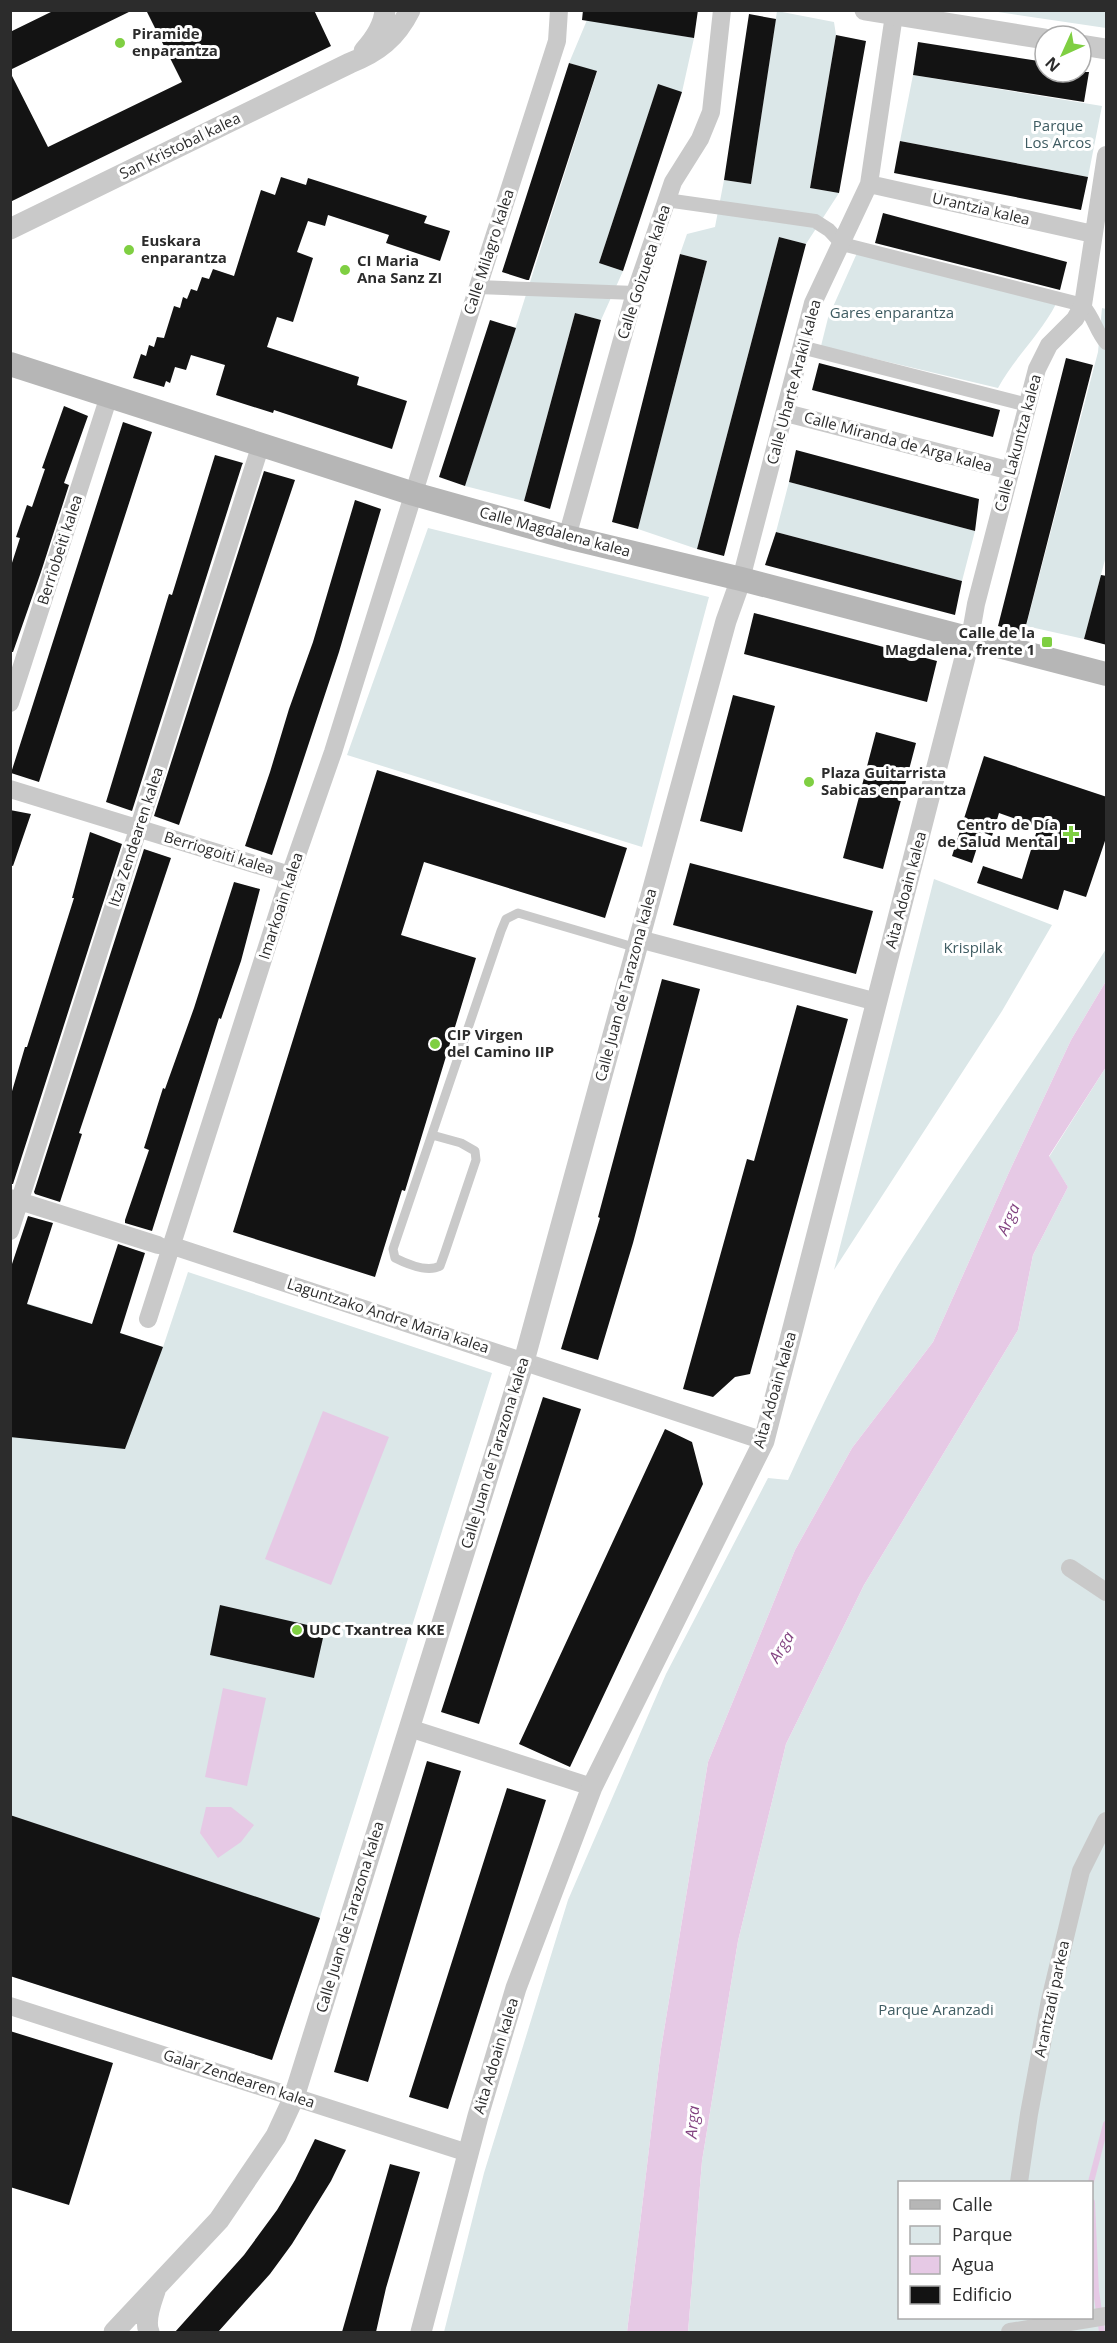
<svg xmlns="http://www.w3.org/2000/svg" width="1117" height="2343" viewBox="0 0 1117 2343" font-family="'Open Sans',sans-serif">
<rect width="100%" height="100%" fill="#fff"/>
<!-- green -->
<path fill="#dbe7e8" fill-rule="evenodd" d="M998,10l108,1v17l-108,-16z
M777,11l57,11 2,13 -26,153 29,5 -33,51 -27,-7 -82,312 -59,-20 69,-268 -27,-7 7,-20 28,-7 9,-47 27,4z
M587,20l107,18 -12,54 -24,-7 -59,178 24,8 -22,49 -26,-7 -51,188 -59,-15 132,-414 -28,-9z
M913,75l189,31 -14,71 -188,-36z
M857,253l199,51c-16,31 -42,54 -58,84l-177,-42 7,-28z
M1102,308l4,1v247l-22,83 -58,-13 72,-274z
M789,482l186,49 -13,50 -186,-49z
M428,528l281,69 -67,250 -295,-92z
M934,879l118,46 -50,86 -168,259z
M1106,949v32l-35,59 -61,130 -77,172 -81,106 -57,102 -87,212 -47,287 -34,283h-183l40,-159 84,-273 98,-226 102,-196 20,2c35,-76 70,-152 115,-223 66,-104 138,-204 203,-308z
M1106,1067v1265h-418l14,-171 36,-220 48,-197 78,-159 154,-255 15,-75 35,-68 -19,-30zM900,2182h192v136h-192z
M188,1272l304,101 -172,544 -48,143 -261,-84v-678l152,49z"/>
<!-- water -->
<path fill="#e6c9e5" d="M1106,981v86l-57,89 19,31 -35,68 -15,75 -154,255 -78,159 -48,197 -36,220 -14,171h-61l34,-283 47,-287 87,-212 57,-102 81,-106 77,-172 61,-130z
M323,1411l66,26 -58,148 -66,-26z
M223,1688l43,10 -19,88 -42,-9z
M206,1807h25l23,18 -13,17 -23,16 -18,-25z"/>
<g fill="none" stroke-linecap="round" stroke-linejoin="round">
<!-- stream -->
<path stroke="#e6c9e5" stroke-width="6" d="M1091,2182l15,-58
M1092,2202l4,89 6,41"/>
</g>
<!-- building -->
<path fill="#131313" d="M55,10h78l-123,60v-38z
M146,10h168l17,36 -321,156v-130l38,75 134,-65z
M583,10h115l-4,28 -112,-18z
M749,14l27,5 -25,165 -27,-4z
M836,35l30,6 -27,152 -29,-5z
M918,42l127,20v10h44l-5,30 -171,-27z
M569,63l28,8 -68,209h-2l-25,-8z
M658,84l24,8 -59,179 -24,-8z
M900,141l188,36 -7,33 -187,-37z
M281,177l25,8 2,-7 119,38 -3,7 26,8 -10,30 -54,-18 3,-8 -61,-20 -3,11 -17,-5 -11,31 16,6 -20,64 -16,-5 -10,30 92,30 -2,8 50,16 -15,48 -118,-39 -1,3 -57,-18 9,-30 -34,-10 -5,15 -11,-3 -5,16 -4,-2 -2,6 -31,-9 8,-24 5,2 3,-11 5,2 3,-10 7,1 10,-32 6,2 3,-11 4,2 4,-10 6,2 5,-14 7,2 4,-10 21,7 27,-86 14,5z
M883,213l184,49 -7,28 -185,-47z
M779,237l27,7 -82,312 -27,-7z
M680,254l27,7 -69,268 -26,-7z
M575,313l26,7 -51,189 -26,-8z
M490,320l26,8 -51,158 -26,-9z
M1066,358l27,7 -69,268 -26,-7z
M819,363l181,47 -7,27 -181,-47z
M64,406l24,10 -24,67 5,2 -28,87 -28,80h-3v-83l10,-31 -4,-1 11,-32 5,2 13,-38 -3,-1z
M123,422l29,10 -113,350 -28,-9z
M796,450l183,49 -4,32 -186,-49z
M215,455l28,8 -1,2 -110,346 -26,-9 63,-208 3,1z
M264,471l31,9 -116,345 -25,-9z
M355,500l26,9 -42,143 -67,203 -27,-9 25,-74 19,-63 24,-67z
M776,532l186,49 -7,34 -190,-50z
M1101,575l6,1v69l-23,-6z
M754,613l183,48 -10,41 -183,-48z
M733,695l42,11 -33,126 -42,-11z
M876,732l40,11 -33,126 -40,-11z
M984,756l123,41v38l-21,62 -22,-7 -6,20 -81,-27 6,-17 39,13 16,-52 -39,-14 -7,23 -10,-4 -10,31 -20,-7z
M377,770l250,78 -22,70 -181,-56 -23,73 75,23 -71,233 -3,-1 -27,87 -142,-45z
M10,810l21,4 -18,52 -3,-1z
M90,832l32,12 -109,340h-3v-86l15,-51h2l47,-149h-2z
M144,849l27,9 -92,275 3,1 -22,68 -25,-8 -1,-2z
M690,863l183,48 -17,63 -183,-49z
M234,882l26,7 -19,72 -20,58 -2,-1 -67,213 -27,-8v-3l24,-70 -5,-2 19,-60 2,1 29,-81z
M662,979l38,10 -67,254 -35,117 -37,-11 39,-131 -2,-1z
M797,1005l51,14 -98,355 -15,3 -22,20 -30,-8 64,-230 7,2z
M28,1216l25,7 -26,81 65,20 26,-80 27,9 -25,80 43,14 -38,102 -115,-12v-167z
M543,1397l38,12 -102,315 -38,-12z
M665,1429l27,13 11,42 -133,283 -51,-23z
M220,1605l105,24 -11,49 -104,-23z
M427,1761l34,10 -93,311 -34,-10z
M507,1788l39,12 -98,309 -39,-12z
M10,1815l310,103 -48,142 -262,-84z
M10,2031l103,32 -44,142 -59,-18z
M315,2139l31,11 -15,31 -39,63 -22,30 -52,58h-43l69,-77 33,-45 18,-30z
M390,2164l30,8 -34,116 -10,44h-34z"/>
<g fill="none" stroke-linecap="round" stroke-linejoin="round">
<!-- service -->
<path stroke="#c9c9c9" stroke-width="9" d="M432,1135l29,8 14,8 1,9 -31,92 -5,14c-13,7 -33,-2 -45,-8l-2,-9 108,-318 5,-12 12,-6 119,35"/>
<!-- pedestrian -->
<path stroke="#c9c9c9" stroke-width="14" d="M666,200l149,21 14,9 13,14 241,61c12,14 12,25 23,38
M478,287l157,6
M801,347l227,58"/>
<!-- minor -->
<path stroke="#c9c9c9" stroke-width="18" d="M869,184l224,50
M786,413l225,58
M567,537l68,-244 38,-111 27,-43 11,-27 11,-102
M741,579l72,-276 56,-119 25,-169
M970,638l6,-34 61,-235 12,-24 26,-26 8,-14 23,-150
M10,703l99,-307
M10,789l280,86
M639,939l238,63
M10,1198l148,47
M10,1231l251,-787
M170,1245l594,196
M148,1319l142,-444 43,-123 145,-465 79,-246 2,-31
M1070,1568l36,24
M409,1728l183,59
M10,2006l458,147
M1019,2182l10,-68 21,-114 31,-129 25,-50
M1010,2332l96,-16"/>
<!-- tertiary -->
<path stroke="#c9c9c9" stroke-width="21" d="M865,10l180,29
M1081,45l25,4
M364,51c9,-10 20,-26 21,-41
M10,229l340,-166c28,-11 46,-25 60,-53
M114,2332l105,-112 57,-84 18,-39 230,-736 202,-740 15,-42
M149,2332c-5,-12 2,-29 6,-41
M421,2332l57,-216 38,-128 76,-201 172,-346 206,-803"/>
<!-- secondary -->
<path stroke="#b6b6b6" stroke-width="24" d="M10,364l404,130 153,43 174,42 365,95"/>
</g>
<!-- markers -->
<g fill="#7fcf42" stroke="#fff" stroke-width="2">
<circle cx="120" cy="43" r="6"/>
<circle cx="129" cy="250" r="6"/>
<circle cx="345" cy="270" r="6"/>
<rect x="1041" y="636" width="12" height="12" rx="3"/>
<circle cx="809" cy="782" r="6"/>
<path d="M1068 825h6v6h6v6h-6v6h-6v-6h-6v-6h6z"/>
<circle cx="435" cy="1044" r="6"/>
<circle cx="297" cy="1630" r="6"/>
</g>
<g text-anchor="middle" stroke-width="6" stroke-linejoin="round" paint-order="stroke">
<!-- poi labels -->
<g font-size="15" font-weight="bold" fill="#2c2c2c" stroke="#fff" text-anchor="start">
<text x="132" y="39">Piramide<tspan x="132" dy="17">enparantza</tspan></text>
<text x="141" y="246">Euskara<tspan x="141" dy="17">enparantza</tspan></text>
<text x="357" y="266">CI Maria<tspan x="357" dy="17">Ana Sanz ZI</tspan></text>
<text x="1035" y="638" text-anchor="end">Calle de la<tspan x="1035" dy="17">Magdalena, frente 1</tspan></text>
<text x="821" y="778">Plaza Guitarrista<tspan x="821" dy="17">Sabicas enparantza</tspan></text>
<text x="1058" y="830" text-anchor="end">Centro de Día<tspan x="1058" dy="17">de Salud Mental</tspan></text>
<text x="447" y="1040">CIP Virgen<tspan x="447" dy="17">del Camino IIP</tspan></text>
<text x="309" y="1635">UDC Txantrea KKE</text>
</g>
<!-- park labels -->
<g font-size="15" fill="#3f5c62" stroke="#fff">
<text x="1058" y="131">Parque<tspan x="1058" dy="17">Los Arcos</tspan></text>
<text x="892" y="318">Gares enparantza</text>
<text x="973" y="953">Krispilak</text>
<text x="936" y="2015">Parque Aranzadi</text>
</g>
<!-- street labels -->
<g font-size="15" fill="#2c2c2c" stroke="#fff">
<text transform="translate(180 146) rotate(-26)" y="5">San Kristobal kalea</text>
<text transform="translate(981 209) rotate(13)" y="5">Urantzia kalea</text>
<text transform="translate(489 252) rotate(-72)" y="5">Calle Milagro kalea</text>
<text transform="translate(644 272) rotate(-72)" y="5">Calle Goizueta kalea</text>
<text transform="translate(794 382) rotate(-75)" y="5">Calle Uharte Arakil kalea</text>
<text transform="translate(898 442) rotate(15)" y="5">Calle Miranda de Arga kalea</text>
<text transform="translate(1018 443) rotate(-75)" y="5">Calle Lakuntza kalea</text>
<text transform="translate(555 532) rotate(15)" y="5">Calle Magdalena kalea</text>
<text transform="translate(60 550) rotate(-72)" y="5">Berriobeiti kalea</text>
<text transform="translate(136 837) rotate(-72)" y="5">Itza Zendearen kalea</text>
<text transform="translate(219 853) rotate(17)" y="5">Berriogoiti kalea</text>
<text transform="translate(906 890) rotate(-75)" y="5">Aita Adoain kalea</text>
<text transform="translate(281 906) rotate(-72)" y="5">Imarkoain kalea</text>
<text transform="translate(626 985) rotate(-75)" y="5">Calle Juan de Tarazona kalea</text>
<text transform="translate(388 1316) rotate(18)" y="5">Laguntzako Andre Maria kalea</text>
<text transform="translate(775 1390) rotate(-74)" y="5">Aita Adoain kalea</text>
<text transform="translate(495 1453) rotate(-73)" y="5">Calle Juan de Tarazona kalea</text>
<text transform="translate(350 1917) rotate(-73)" y="5">Calle Juan de Tarazona kalea</text>
<text transform="translate(1052 1999) rotate(-78)" y="5">Arantzadi parkea</text>
<text transform="translate(496 2056) rotate(-73)" y="5">Aita Adoain kalea</text>
<text transform="translate(239 2079) rotate(18)" y="5">Galar Zendearen kalea</text>
</g>
<!-- water labels -->
<g font-size="16" font-style="italic" fill="#844582" stroke="#fff">
<text transform="translate(1008 1219) rotate(-66)" y="6">Arga</text>
<text transform="translate(781 1647) rotate(-59)" y="6">Arga</text>
<text transform="translate(692 2122) rotate(-85)" y="6">Arga</text>
</g>
</g>
<!-- border -->
<rect width="1117" height="2343" fill="none" stroke="#2c2c2c" stroke-width="24"/>
<!-- legend -->
<rect x="898" y="2181" width="195" height="138" fill="#ffffff" stroke="#ababab" stroke-width="1.5"/>
<rect x="910" y="2200" width="30" height="9" fill="#b6b6b6" stroke="#ababab" stroke-width="1.5"/>
<text x="952" y="2211" font-size="18" fill="#2c2c2c">Calle</text>
<rect x="910" y="2226" width="30" height="18" fill="#dbe7e8" stroke="#ababab" stroke-width="1.5"/>
<text x="952" y="2241" font-size="18" fill="#2c2c2c">Parque</text>
<rect x="910" y="2256" width="30" height="18" fill="#e6c9e5" stroke="#ababab" stroke-width="1.5"/>
<text x="952" y="2271" font-size="18" fill="#2c2c2c">Agua</text>
<rect x="910" y="2286" width="30" height="18" fill="#131313" stroke="#ababab" stroke-width="1.5"/>
<text x="952" y="2301" font-size="18" fill="#2c2c2c">Edificio</text>
<!-- north arrow -->
<g transform="translate(1063 54) rotate(225)"><circle r="28" fill="#ffffff" stroke="#ababab" stroke-width="1.5"/>
<path d="M0-4.5L10 22L0 15L-10 22Z" fill="#7fcf42"/>
<text y="-9" font-size="16" font-weight="bold" text-anchor="middle" fill="#2c2c2c">N</text>
</g>
</svg>
